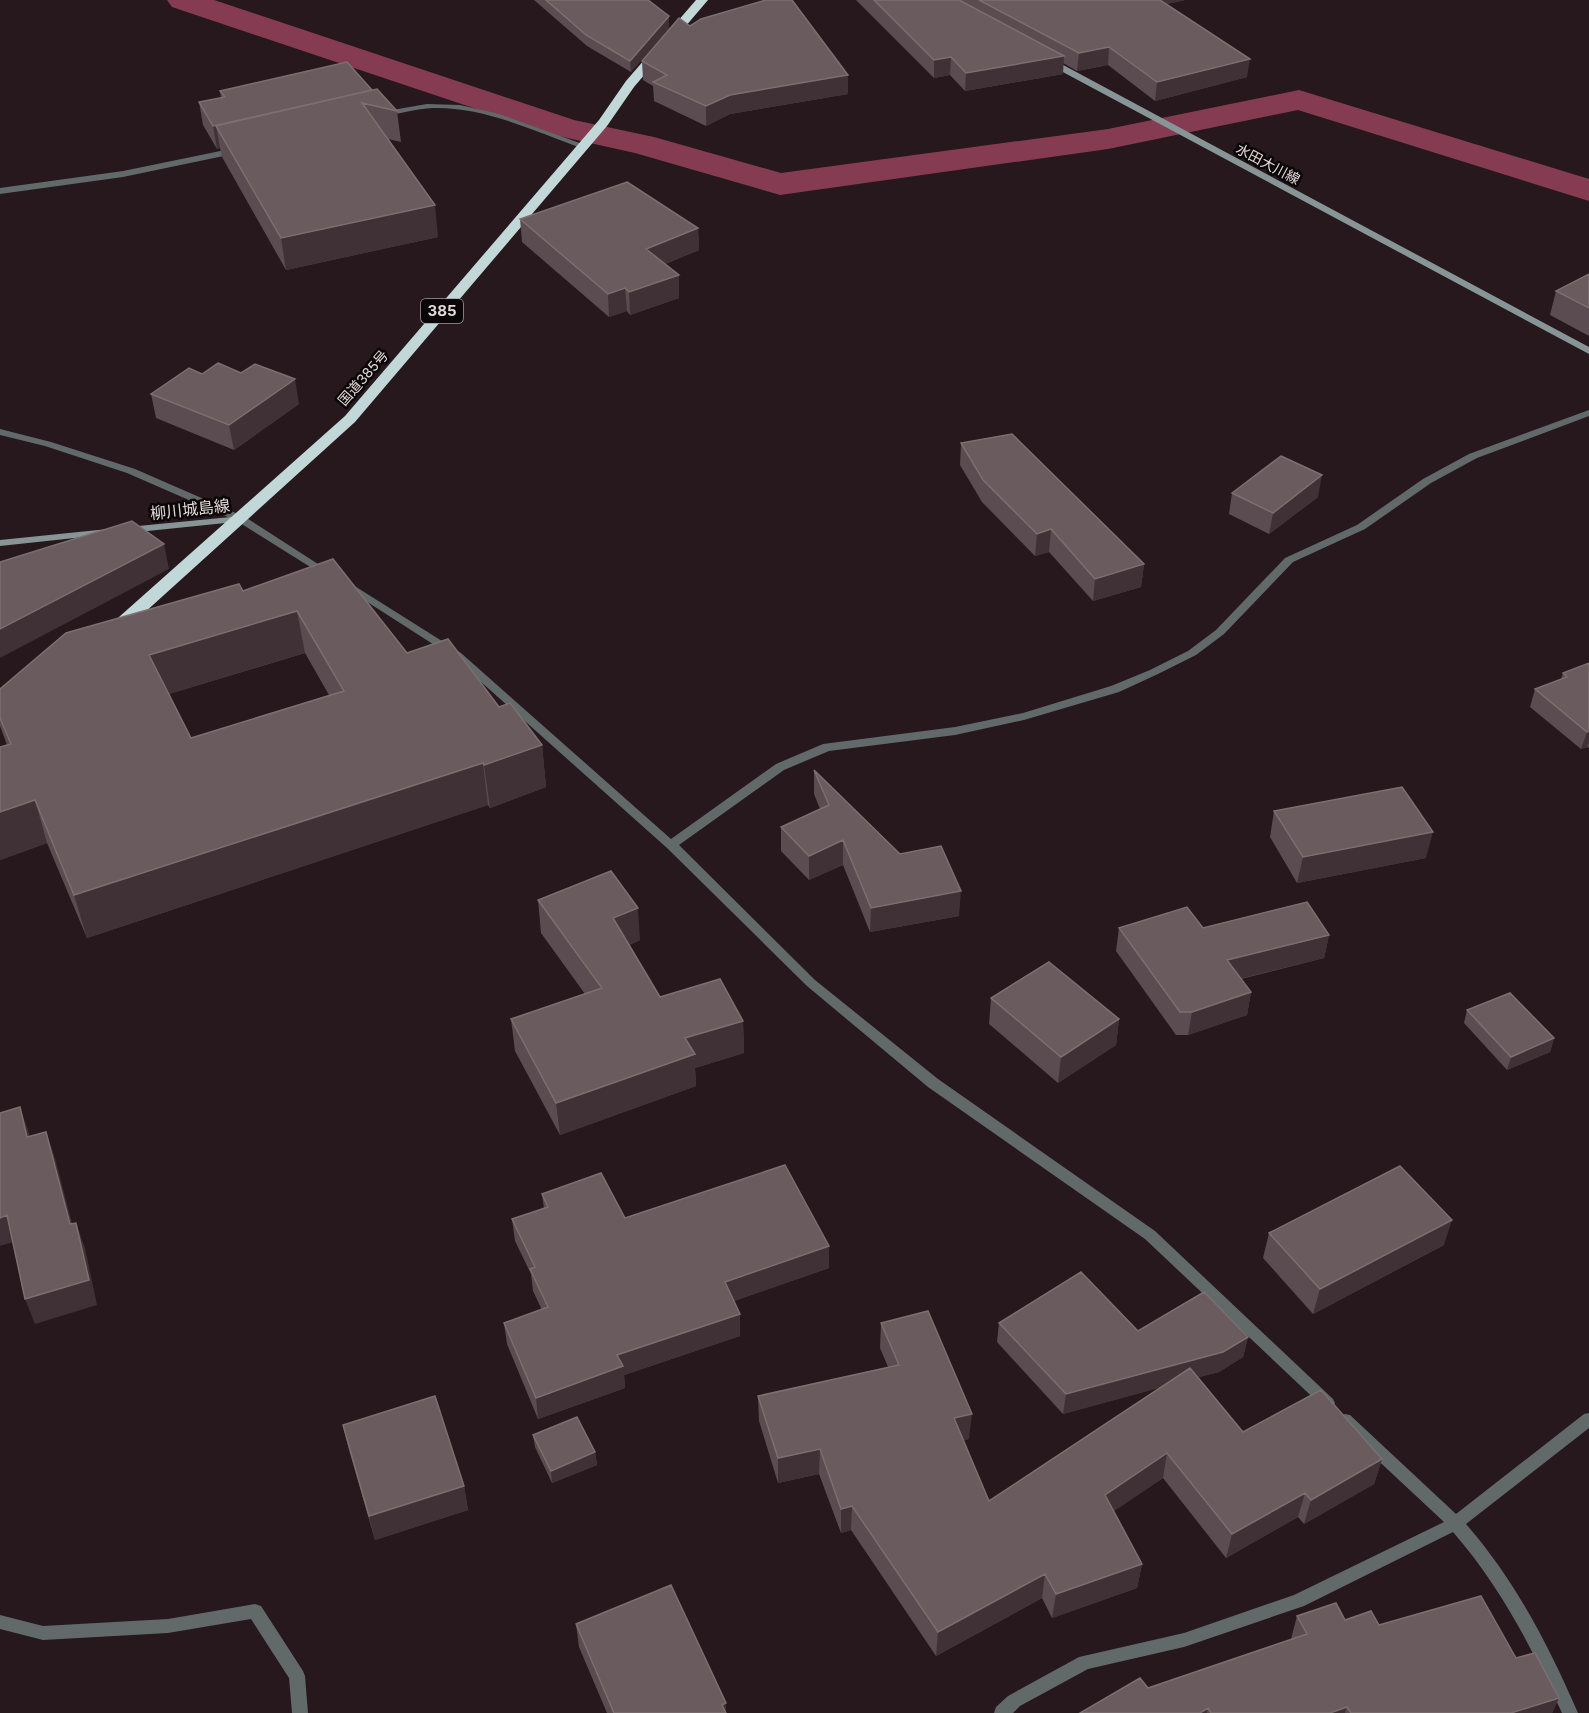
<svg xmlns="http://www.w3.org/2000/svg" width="1589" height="1713" viewBox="0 0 1589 1713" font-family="Inter,'Noto Sans JP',sans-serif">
<rect width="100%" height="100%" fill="#26181c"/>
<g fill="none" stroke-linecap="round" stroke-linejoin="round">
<!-- canal -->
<path fill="#853c53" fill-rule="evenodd" d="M167,0h47l360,120 80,17 127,36 327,-44 191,-39 290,89v22l-291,-91 -190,39 -328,46 -145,-42 -81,-18 -382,-128z"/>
<!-- street -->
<path fill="#616969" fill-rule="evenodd" d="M427,104l33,1 39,9 89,32 -7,2c-47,-17 -96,-41 -148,-40 -17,1 -33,5 -50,9l-4,-2 19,-6z
M235,148l4,3 -1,2 -115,24 -123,17v-6l123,-17z
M1589,410v6l-112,42 -46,25 -66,46 -72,33 -69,72 -28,21 -38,19 -39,18 -95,28 -69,15 -126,16 -45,19 -105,75 136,135 123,99 217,152 178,168 2,4 -2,4 -5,2 -5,-2 -178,-168 -217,-152 -121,-101 -140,-138 -214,-191 -109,-70 1,-2h8l108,68 210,186 105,-75 47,-20 132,-17 68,-14 88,-27 39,-16 38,-19 28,-21 69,-72 72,-33 66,-46 46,-25z
M0,429l51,13 84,27 110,48 87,56 -5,3 -4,-1 -86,-54 -110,-48 -82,-27 -45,-11z
M1589,1413v15l-123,96c49,56 83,122 112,189h-16c-30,-65 -62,-127 -109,-181l-149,74 -120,41 -96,22 -68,37 -7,7h-19l2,-6 12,-11 71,-39 105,-24 110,-38 150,-73 -104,-97 -2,-5 2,-5 5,-1 5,1 106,99 128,-100z
M255,1604l6,2 42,65 2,5 3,37h-16l-3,-35 -38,-59 -83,14 -125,7 -43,-11v-14l43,11 125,-7z"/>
<!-- secondary -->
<path fill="#889596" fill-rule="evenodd" d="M1046,59h6l537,288v7l-543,-291z
M241,516l4,1 1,2 -1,2 -117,12 -5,-3 5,-3z
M108,529l5,3 -1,2 -112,12v-6z"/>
<!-- highway -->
<path fill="#c2d7d7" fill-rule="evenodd" d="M696,0h12l-74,87 -27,39 -252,296 -233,211h-12l-2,-4 2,-4 235,-209 254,-296 27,-39z"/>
</g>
<!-- wall -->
<path fill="#5a4c50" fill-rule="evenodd" d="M534,0h114l21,16v12l-38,44 -44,-26z
M856,0h329l-19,4 81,73 -92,24 -47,-36 -31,6 -14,-8v11l-98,17 -15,-16 -16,3z
M690,26l158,49v19l-118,20 -24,12 -52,-25 -1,-15 -10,-6 -1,-19z
M372,90l25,21 4,31 -13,-3 50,98 -152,33 -64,-113 -2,-9 -3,1 -14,-24 -4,-23 22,-4 -1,-7z
M520,219l178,9 1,22 -34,14 14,11v23l-49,17 -3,-4 -18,6 -87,-75z
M1589,274v62l-39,-21 6,-24z
M241,373l58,31 -65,46 -78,-32 -5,-24 51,-20z
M961,443l183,121 -3,23 -48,14 -44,-49 -14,4 -53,-54 -22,-37z
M1232,493l86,4 -49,37 -40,-20z
M243,591l164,62 92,54 43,38 4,42 -56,21 -2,-3 -401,133 -40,-95 -47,17v-113l7,-2 -7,-19v-37zM305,653l24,42 -138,43 -22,-44z
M1589,663v85l-2,-1 -6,2 -51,-42 5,-18 26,-10 2,-6z
M814,770l145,146 -89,16 -27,-67 -34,15 -28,-29v-24l39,-18 -6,-15z
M1274,811l152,47 -129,25 -27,-46z
M538,900l102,40 -11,5 31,52 83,24 1,32 -49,15 1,18 -136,49 -45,-84 -4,-32 74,-25 -44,-61z
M1119,928h84l126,7 -5,23 -83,21 10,13 -4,23 -59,20h-12l-60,-84z
M991,998l128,21 -3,26 -58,38 -69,-59z
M1467,1010l87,28 -4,14 -43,18 -43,-47z
M542,1194l83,24 204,50 -95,33 6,35 -116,39 1,13 -87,31 -31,-75 -3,-21 38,-13 -9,-19 -2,-17 -16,-33 -3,-22 32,-10z
M1269,1233l175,12 -131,69 -50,-56z
M881,1323l88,116 -6,1 26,61 172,-114 -98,27 -66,-72 2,-19 249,14 -5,20 -24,15 -21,5 45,55 139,27 -8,25 -70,40 -6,-7 -72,41 -63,-80 -50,33 29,53 -5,24 -85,30 -10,-20 -106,58 -85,-126 -10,3 -22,-59 -41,9 -19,-62 -1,-25 130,-29 -8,-19z
M343,1425l121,61 4,24 -93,30 -26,-90z
M533,1435l62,17 2,13 -45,18 -17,-36z
M1297,1616l48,4 34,5 137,33 43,40 -7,15h-472l68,-25 143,-49z
M576,1624l150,79v10h-119l-28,-66z"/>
<!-- shaded-wall -->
<path fill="#3f3135" d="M1145,0h40l-41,9z
M669,16v12l-38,44 -1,-11z
M1109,47l-1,18 -31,6 2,-18z
M1064,56l-1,18 -98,17 1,-18z
M951,57l-1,18 -16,3v-18z
M1250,59l-3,18 -92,24 2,-19z
M848,75v19l-118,20 -24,12v-20l24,-11z
M362,103l-146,23 4,22 -3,1 -4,-23z
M435,205l3,32 -152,33 -5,-32z
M698,228l1,22 -52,21 -1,-22z
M679,275v23l-49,17 -1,-23z
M625,288l2,23 -18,6 -1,-23z
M295,379l4,25 -65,46 -5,-25z
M1322,475l-4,22 -49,37 4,-21z
M1051,529l-2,23 -14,4 2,-22z
M164,544l5,25 -169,89v-29z
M1144,564l-3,23 -48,14 2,-22z
M297,611l8,42 -146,44 -10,-42z
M1589,731v11l-2,5 -6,2 6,-17z
M542,745l4,42 -56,21 -6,-43z
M483,763l5,42 -401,133 -13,-43z
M35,800l12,43 -47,17v-48z
M1433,832l-7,26 -129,25 6,-26z
M843,840v25l-34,15v-24z
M961,891l-2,25 -89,16 1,-24z
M638,908l2,32 -24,10 -3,-32z
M1329,935l-5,23 -101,25 4,-23z
M1251,992l-4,23 -59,20 4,-23z
M1119,1019l-3,26 -58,38 3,-26z
M743,1021l1,32 -49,15 1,18 -136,49 -4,-32 129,-65z
M1554,1038l-4,14 -43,18 4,-13z
M20,1107l9,26 7,30 -9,-26z
M46,1132l9,26 24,92 -9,-26z
M7,1215l10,26 -17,5v-28z
M1452,1220l-8,25 -131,69 7,-25z
M76,1223l9,25 12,57 -62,19 -10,-25z
M829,1246v22l-104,36v-22z
M740,1314v22l-116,39 1,13 -87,31 -2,-21 81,-43z
M1248,1337l-5,20 -24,15 -156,42 3,-20z
M972,1414l-3,25 -17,4 2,-25z
M820,1449l-1,25 -41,9v-25z
M595,1452l2,13 -45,18 -1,-12z
M1167,1453l-4,25 -62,42 4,-25z
M1382,1459l-8,25 -70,40 7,-24z
M464,1486l4,24 -93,30 -6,-24z
M1305,1493l-7,24 -72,41 6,-24z
M852,1506l-1,24 -10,3v-24z
M1142,1564l-5,24 -85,30 4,-24z
M1045,1574l-3,24 -106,58 2,-24z
M1559,1698l-7,15h-41z
M726,1703v10l-4,-8z
M1347,1707l-2,6h-15z
M1208,1708l-1,5h-7z"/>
<!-- building -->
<path fill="#695b5e" stroke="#7c6f72" stroke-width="1.5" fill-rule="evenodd" d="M546,0h102l21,16 -39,45 -44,-26z
M766,0h26l56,75 -118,20 -24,11 -53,-24 14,-7 -25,-14 37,-43 11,8 11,-7z
M874,0h85l105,56 -98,17 -15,-16 -17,3z
M979,0h181l90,59 -93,23 -48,-35 -30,6z
M347,62l25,28 -159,36 -14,-24 26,-5 -5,-6z
M377,89l20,22 -35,-8 73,102 -154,33 -65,-112z
M627,182l71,46 -52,21 33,26 -50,17 -4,-4 -17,6 -88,-75z
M1589,274v34l-33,-17z
M218,363l23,10 14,-9 40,15 -66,46 -78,-31 38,-26 13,6z
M1012,434l132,130 -49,15 -44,-50 -14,5 -54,-54 -22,-37z
M1281,456l41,19 -49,38 -41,-20z
M132,521l32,23 -164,85v-67z
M333,559l74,94 41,-14 51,68 11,-4 32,42 -58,20 -1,-2 -409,132 -39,-95 -35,12v-65l11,-3 -11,-26v-29l66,-56 173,-49 4,7zM297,611l47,80 -153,47 -42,-83z
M1589,663v68l-2,1 -52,-43 32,-12 -4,-4z
M814,770l86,84 41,-8 20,45 -90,17 -28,-68 -34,16 -28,-29 48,-22z
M1402,787l31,45 -130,25 -29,-46z
M611,871l27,37 -25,10 47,79 60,-18 23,42 -58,17 10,16 -139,49 -45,-84 91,-31 -64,-88z
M1307,902l22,33 -102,25 24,32 -59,20h-12l-61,-84 68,-21 16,21z
M1049,962l70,57 -58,38 -70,-59z
M1510,993l44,45 -43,19 -44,-47z
M20,1107l7,30 19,-5 24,92 6,-1 13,57 -64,19 -18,-84 -7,3v-105z
M785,1165l44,81 -104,36 15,32 -123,41 6,11 -87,32 -32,-75 44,-16 -18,-38 5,-2 -23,-48 36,-12 -6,-13 59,-21 24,45z
M1400,1166l52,54 -132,69 -51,-56z
M1081,1272l57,59 66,-39 44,45 -25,15 -157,42 -67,-71z
M928,1311l44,103 -18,4 35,83 201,-133 53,64 78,-42 61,69 -71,41 -6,-7 -73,41 -65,-81 -62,42 37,69 -86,30 -11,-20 -107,58 -86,-126 -11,3 -21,-60 -42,9 -20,-62 141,-31 -18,-42z
M435,1396l29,90 -95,30 -26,-91z
M577,1417l18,35 -44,19 -18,-36z
M671,1585l55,118 -4,2 4,8h-112l-38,-89z
M1481,1596l35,62 19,-5 24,45 -48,15h-160l-4,-6 -17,6h-119l-3,-5 -8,5h-120l60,-35 8,10 159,-54 -10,-18 39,-13 9,17 26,-9 8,14z"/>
<g text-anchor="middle" stroke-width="5" stroke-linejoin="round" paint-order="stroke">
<!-- far-street labels -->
<g font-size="14" fill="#e3d9db" stroke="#0b0607">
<text transform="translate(1268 164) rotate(28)" y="5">水田大川線</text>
<text transform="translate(363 378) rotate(-49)" y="5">国道385号</text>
</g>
<!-- shield labels -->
<rect fill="#0b0607" stroke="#a29a9b" stroke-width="1.5" x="421" y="299" width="42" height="24" rx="4.5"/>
<g font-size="15" font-weight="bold" fill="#e3d9db">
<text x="442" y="316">385</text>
</g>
<!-- street labels -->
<g font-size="16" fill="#e3d9db" stroke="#0b0607">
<text transform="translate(190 509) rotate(-6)" y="6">柳川城島線</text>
</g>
</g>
</svg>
